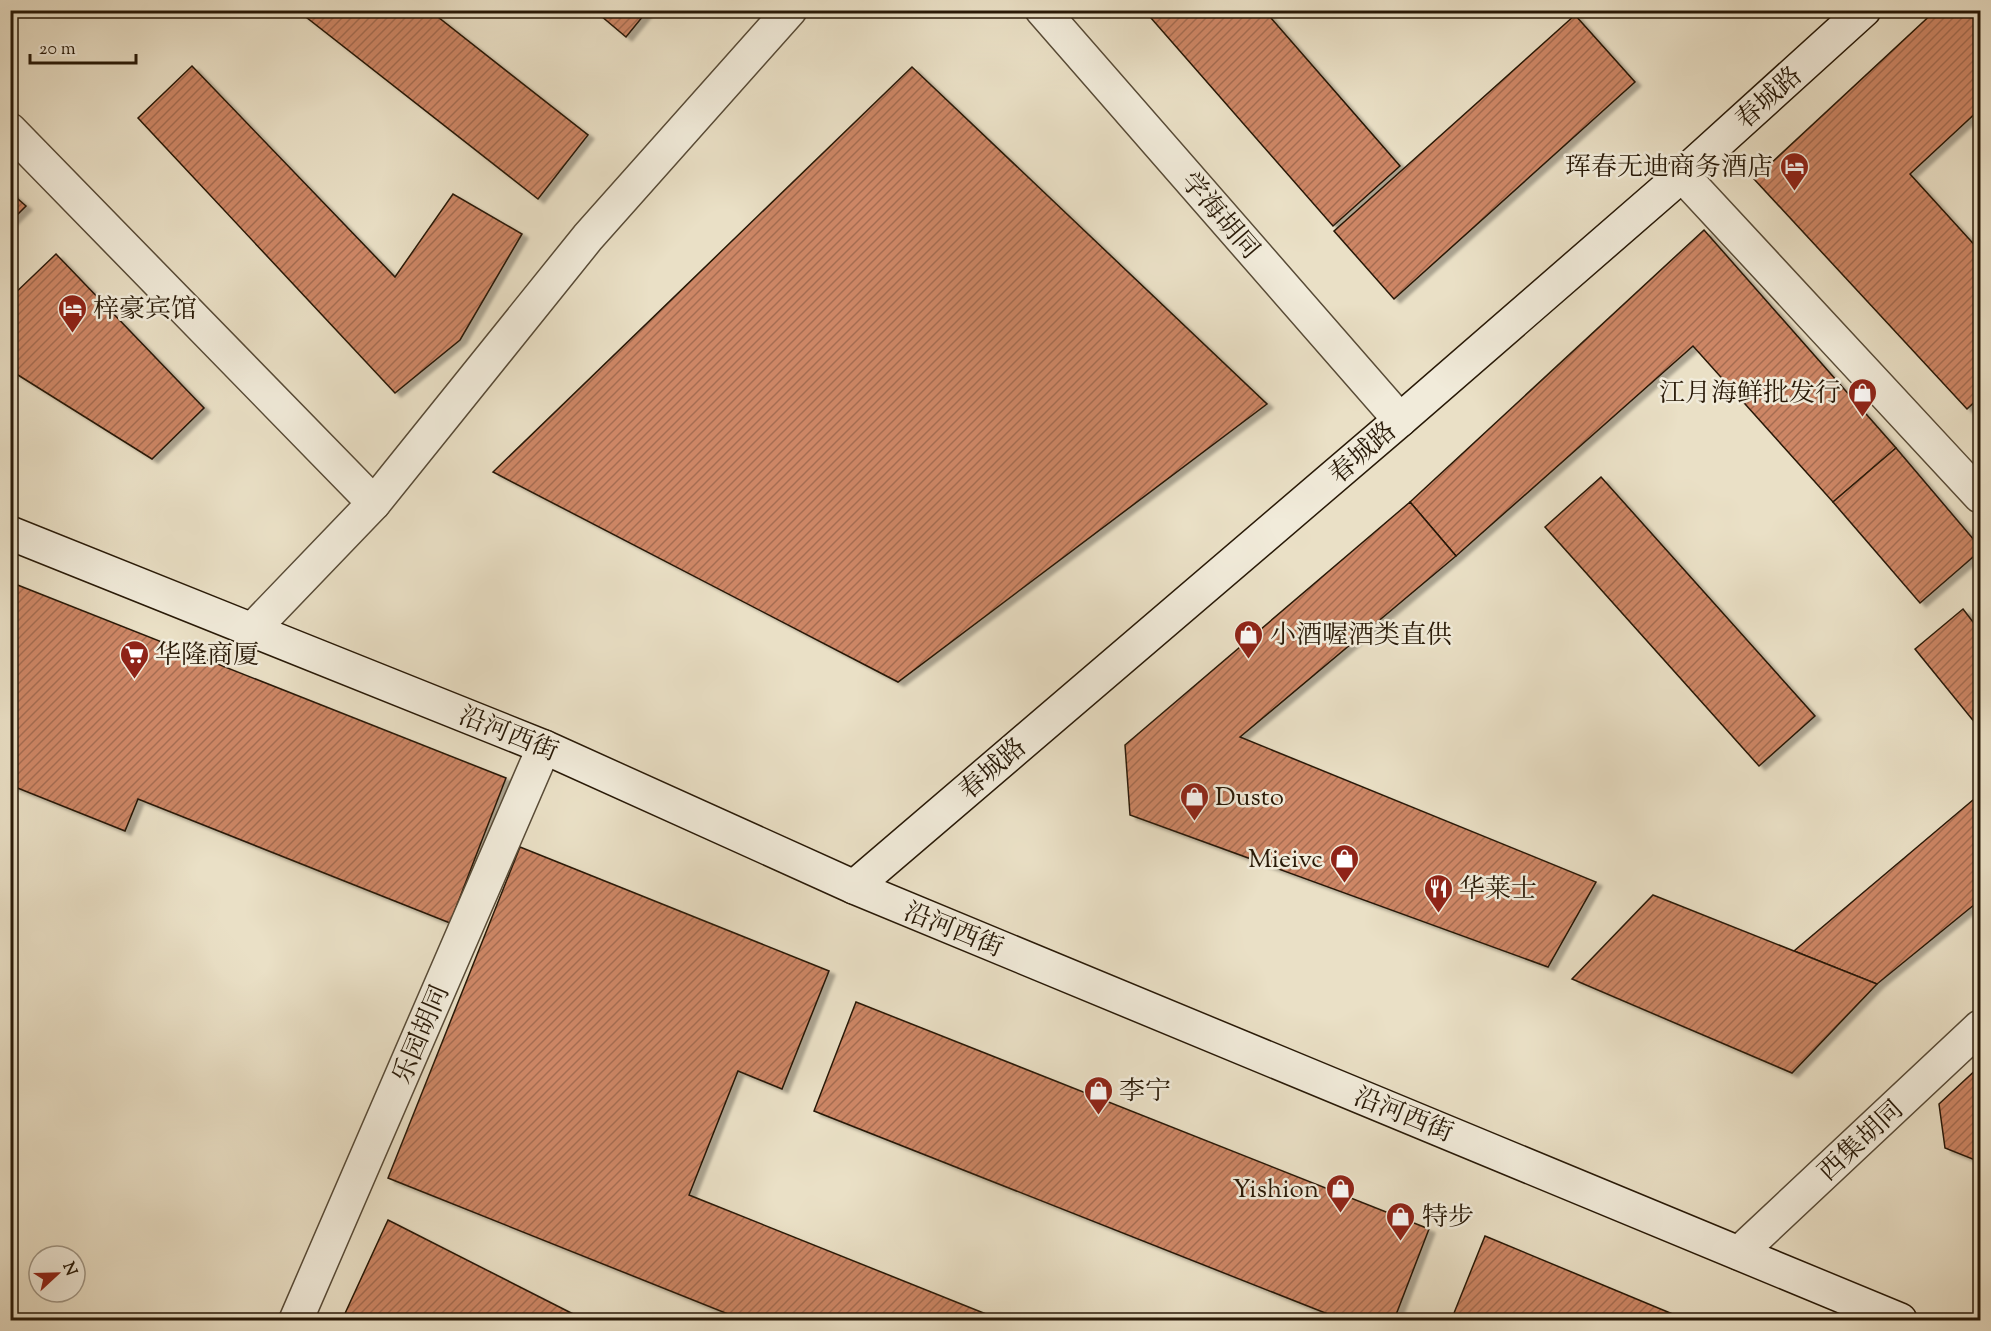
<svg xmlns="http://www.w3.org/2000/svg" width="1991" height="1331" font-family="'Sorts Mill Goudy','Noto Serif SC',serif">
<style>
.building{fill:url(#building-hatch);stroke:#281907;stroke-width:1.5;filter:url(#shadow)}
.lines{fill:none;stroke-linecap:round;stroke-linejoin:round}
.street-casing{stroke:#584b37;stroke-width:36}
.secondary-casing{stroke:#281907;stroke-width:36}
.street{stroke:#f1ebda;stroke-width:33}
.secondary{stroke:#f1ebda;stroke-width:33}
.labels{text-anchor:middle;stroke-width:5;stroke-linejoin:round;paint-order:stroke}
.street-label{font-size:26px;fill:#281907;stroke:#f1ebda}
.poi-label{font-size:26px;fill:#281907;stroke:#f1ebda;text-anchor:start}
</style>
<defs>
<pattern id="building-hatch" width="6" height="6" patternUnits="userSpaceOnUse" patternTransform="scale(1.5)"><rect width="6" height="6" fill="#cd8665"/><path d="M-1 1l2-2M0 6l6-6M5 7l2-2" fill="none" stroke="#a66d51"/></pattern>
<filter id="shadow"><feDropShadow dx="6" dy="4" stdDeviation="1.5" flood-color="#0004"/></filter>
</defs>
<rect width="100%" height="100%" fill="#eae0c6"/>
<filter id="stains"><feTurbulence type="fractalNoise" baseFrequency=".00333" numOctaves="4"/><feColorMatrix values="0 0 0 0 .2 0 0 0 0 .09 0 0 0 0 .02 0 0 0 .5 -.17"/></filter>
<radialGradient id="worn" r=".72"><stop offset=".6" stop-color="#630" stop-opacity="0"/><stop offset="1" stop-color="#630" stop-opacity=".3"/></radialGradient>
<!-- building -->
<g class="building">
<polygon points="297,10 429,10 588,135 538,199"/>
<polygon points="594,10 648,10 626,37"/>
<polygon points="1144,10 1264,10 1400,166 1333,226"/>
<polygon points="1936,10 1980,10 1980,109 1910,174 1980,251 1980,397 1967,409 1754,179"/>
<polygon points="1575,15 1635,82 1394,299 1334,231"/>
<polygon points="192,66 395,277 453,194 522,234 460,340 395,393 138,118"/>
<polygon points="912,67 1267,404 898,682 493,472"/>
<polygon points="10,192 26,206 10,222"/>
<polygon points="1704,230 1896,448 1833,502 1693,346 1456,556 1410,502"/>
<polygon points="56,254 204,408 152,459 10,370 10,298"/>
<polygon points="1896,448 1980,547 1980,551 1920,603 1833,502"/>
<polygon points="1601,477 1815,716 1759,766 1545,527"/>
<polygon points="1410,502 1456,556 1240,737 1596,882 1548,967 1130,815 1125,745"/>
<polygon points="10,582 506,778 450,923 138,799 125,831 10,785"/>
<polygon points="1963,609 1980,631 1980,729 1915,649"/>
<polygon points="1980,794 1980,900 1877,984 1794,951"/>
<polygon points="520,847 829,971 782,1089 738,1071 689,1195 1001,1320 743,1320 388,1178"/>
<polygon points="1653,895 1794,951 1877,984 1792,1073 1572,979"/>
<polygon points="856,1002 1429,1229 1394,1320 1343,1320 814,1111"/>
<polygon points="1980,1066 1980,1162 1945,1148 1939,1104"/>
<polygon points="388,1220 585,1320 342,1320"/>
<polygon points="1485,1236 1687,1320 1457,1320 1452,1318"/>
</g>
<g class="lines">
<defs>
<g id="street">
<polyline points="1042,10 1400,420"/>
<polyline points="10,130 374,503"/>
<polyline points="1682,175 1980,496"/>
<polyline points="252,630 374,503 588,237 790,10"/>
<polyline points="1739,1253 1980,1027"/>
<polyline points="296,1320 544,747"/>
</g>
<g id="secondary">
<polyline points="10,533 544,747 854,887 1900,1320"/>
<polyline points="854,887 1400,420 1682,175 1864,10"/>
</g>
</defs>
<!-- street casing -->
<use href="#street" class="street-casing"/>
<!-- secondary casing -->
<use href="#secondary" class="secondary-casing"/>
<!-- street -->
<use href="#street" class="street"/>
<!-- secondary -->
<use href="#secondary" class="secondary"/>
</g>
<!-- icons -->
<defs>
<symbol id="hotel-pin" viewBox="-11 -11 22 30"><path d="M0 17L-7.5 6A9.5 9.5 0 1 1 7.5 6Z" fill="#8f2418" stroke="#f1ebda"/><path d="M-6-4.5h1.5V1H6V5H4.5V3h-9V5H-6ZM-4 0a1.8 1.8 0 1 1 3.6 0ZM.5 0V-2.5h3Q6-2.5 6 0Z" fill="#fff"/></symbol>
<symbol id="shop-pin" viewBox="-11 -11 22 30"><path d="M0 17L-7.5 6A9.5 9.5 0 1 1 7.5 6Z" fill="#8f2418" stroke="#f1ebda"/><path d="M-5-2.5h2.3a2.7 3.5 0 0 1 5.4 0H5L5.5 6h-11ZM-1.5-2.5h3a1.5 2.3 0 0 0-3 0Z" fill="#fff"/></symbol>
<symbol id="supermarket-pin" viewBox="-11 -11 22 30"><path d="M0 17L-7.5 6A9.5 9.5 0 1 1 7.5 6Z" fill="#8f2418" stroke="#f1ebda"/><path d="M-6-5.5h2.5l.6 2H6L4.5 2H-2.5L-4.4-4H-6ZM-1.5 3.2a1.3 1.3 0 1 0 .1 0ZM3 3.2a1.3 1.3 0 1 0 .1 0Z" fill="#fff"/></symbol>
<symbol id="restaurant-pin" viewBox="-11 -11 22 30"><path d="M0 17L-7.5 6A9.5 9.5 0 1 1 7.5 6Z" fill="#8f2418" stroke="#f1ebda"/><path d="M-5-6h1v4h1v-4h1v4h1v-4h1v5L-1.5 .5V6h-2V.5L-5-1ZM5-6V6H3V1.5H1.5Q1.5-4 5-6Z" fill="#fff"/></symbol>
</defs>
<g fill-rule="evenodd">
<use href="#hotel-pin" x="1778" y="150" width="33" height="45"/>
<use href="#hotel-pin" x="56" y="292" width="33" height="45"/>
<use href="#shop-pin" x="1846" y="376" width="33" height="45"/>
<use href="#shop-pin" x="1232" y="618" width="33" height="45"/>
<use href="#supermarket-pin" x="118" y="638" width="33" height="45"/>
<use href="#shop-pin" x="1178" y="780" width="33" height="45"/>
<use href="#shop-pin" x="1328" y="842" width="33" height="45"/>
<use href="#restaurant-pin" x="1422" y="872" width="33" height="45"/>
<use href="#shop-pin" x="1082" y="1074" width="33" height="45"/>
<use href="#shop-pin" x="1324" y="1172" width="33" height="45"/>
<use href="#shop-pin" x="1384" y="1200" width="33" height="45"/>
</g>
<g class="labels">
<!-- street labels -->
<g class="street-label">
<text transform="translate(1768 97) rotate(-42)" y="9">春城路</text>
<text transform="translate(1221 215) rotate(49)" y="9">学海胡同</text>
<text transform="translate(1362 452) rotate(-41)" y="9">春城路</text>
<text transform="translate(509 733) rotate(22)" y="9">沿河西街</text>
<text transform="translate(992 768) rotate(-41)" y="9">春城路</text>
<text transform="translate(954 929) rotate(22)" y="9">沿河西街</text>
<text transform="translate(420 1034) rotate(-67)" y="9">乐园胡同</text>
<text transform="translate(1404 1114) rotate(22)" y="9">沿河西街</text>
<text transform="translate(1860 1140) rotate(-43)" y="9">西集胡同</text>
</g>
<!-- poi labels -->
<g class="poi-label">
<text x="1773" y="175" text-anchor="end">珲春无迪商务酒店</text>
<text x="93" y="317">梓豪宾馆</text>
<text x="1841" y="401" text-anchor="end">江月海鲜批发行</text>
<text x="1270" y="643">小酒喔酒类直供</text>
<text x="155" y="663">华隆商厦</text>
<text x="1215" y="805">Dusto</text>
<text x="1323" y="867" text-anchor="end">Mieivc</text>
<text x="1459" y="897">华莱士</text>
<text x="1119" y="1099">李宁</text>
<text x="1319" y="1197" text-anchor="end">Yishion</text>
<text x="1422" y="1225">特步</text>
</g>
</g>
<!-- margin -->
<rect width="1991" height="1331" fill="none" stroke="#eae0c6" stroke-width="36"/>
<rect x="12" y="12" width="1967" height="1307" fill="none" stroke="#281907" stroke-width="3"/>
<rect x="18" y="18" width="1955" height="1295" fill="none" stroke="#281907" stroke-width="1.5"/>
<!-- north arrow -->
<g transform="translate(57 1274) rotate(68)"><circle r="28" fill="#f1ebda" stroke="#a19786" stroke-width="1.5"/>
<path d="M0-4.5L10 22L0 15L-10 22Z" fill="#8f2418"/>
<text y="-9" font-size="16" font-weight="bold" text-anchor="middle" fill="#281907">N</text>
</g>
<!-- scale -->
<path d="M30 54v9h106v-9" fill="none" stroke="#281907" stroke-width="3"/>
<text x="39" y="54" font-size="18" fill="#281907" stroke="#f1ebda" stroke-width="4.5" paint-order="stroke">20 m</text>
<rect width="100%" height="100%" filter="url(#stains)"/>
<rect width="100%" height="100%" fill="url(#worn)"/>
</svg>
